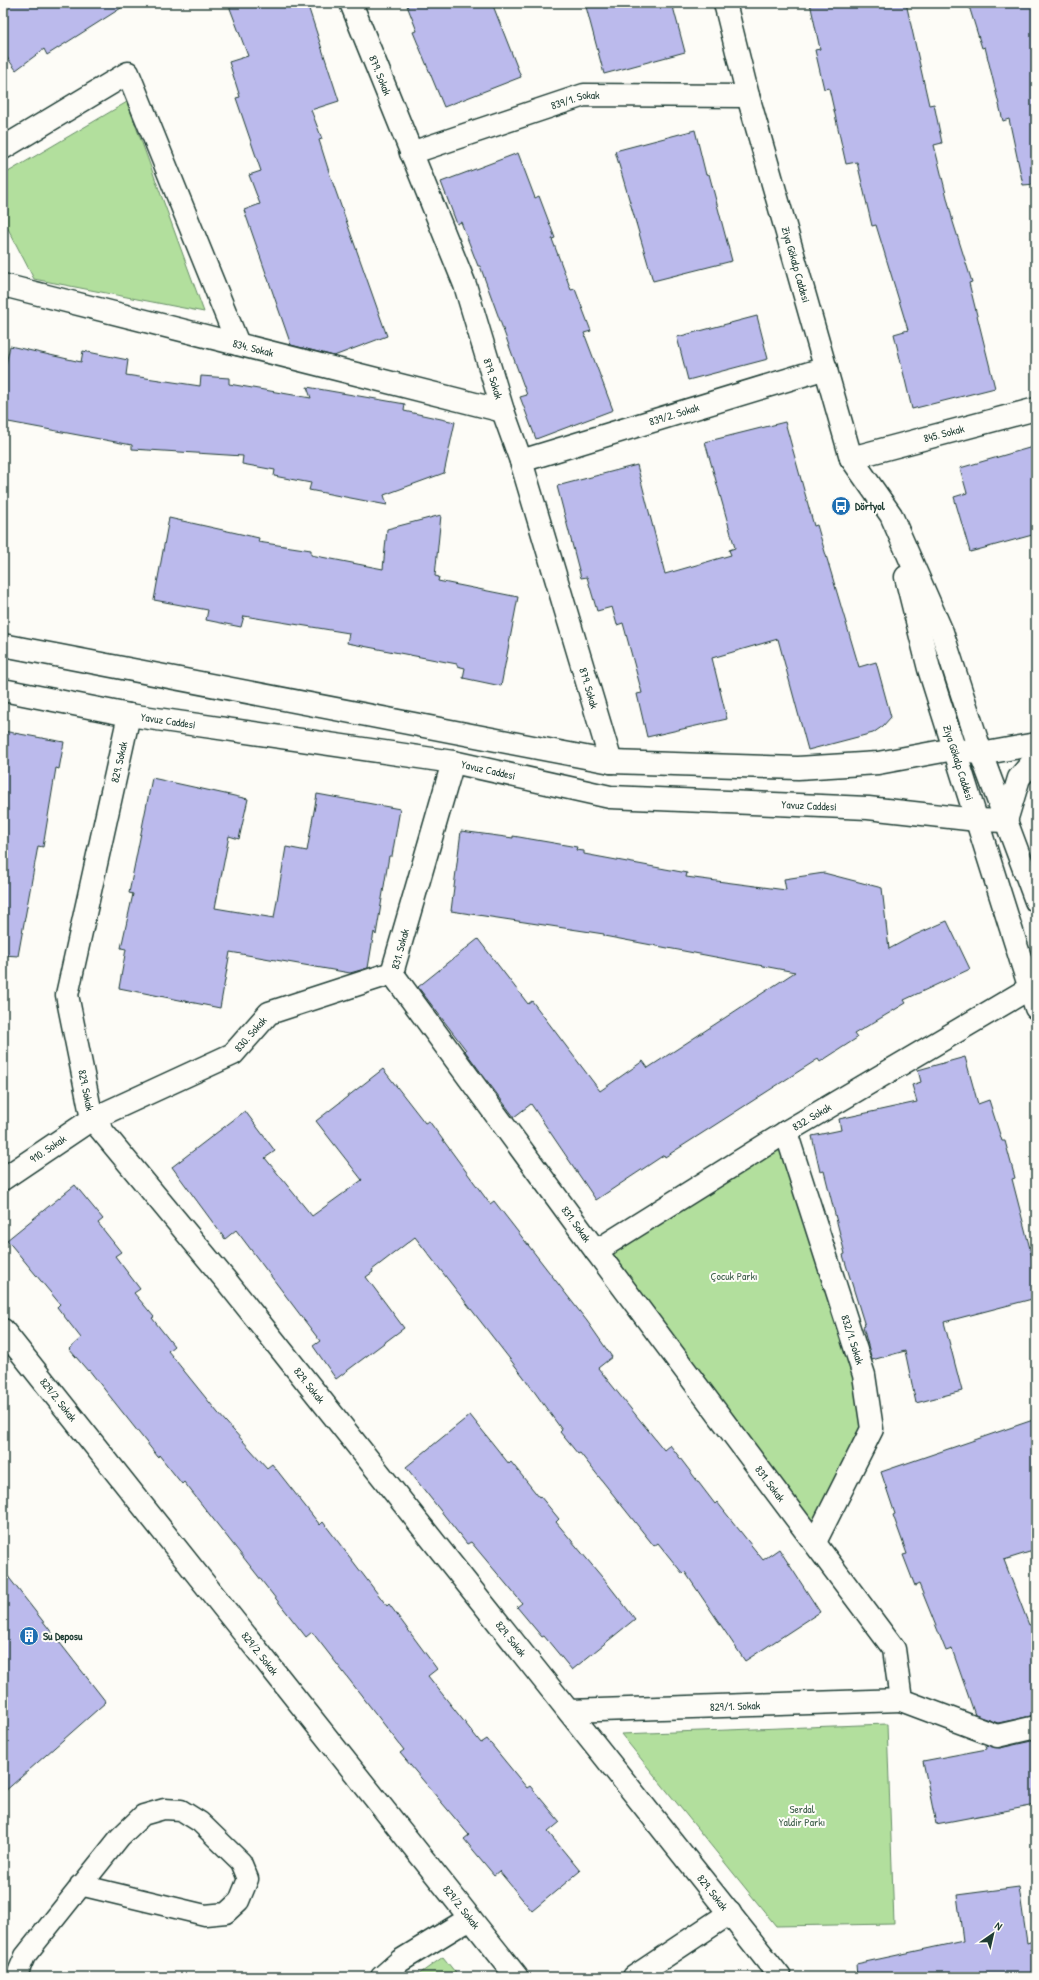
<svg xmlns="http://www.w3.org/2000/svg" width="1039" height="1980" font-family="'Patrick Hand',sans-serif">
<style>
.green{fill:#b2df9d;stroke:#688e68}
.building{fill:#bbbaec;stroke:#1f3d34}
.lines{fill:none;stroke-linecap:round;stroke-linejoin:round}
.lane-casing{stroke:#1f3d34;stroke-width:23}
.street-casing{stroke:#1f3d34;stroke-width:25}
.secondary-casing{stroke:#1f3d34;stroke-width:25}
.lane{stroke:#fdfcf7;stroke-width:20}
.street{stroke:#fdfcf7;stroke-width:22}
.secondary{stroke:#fdfcf7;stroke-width:22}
.labels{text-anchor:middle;stroke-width:4;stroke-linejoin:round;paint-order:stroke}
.street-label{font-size:11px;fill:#1f3d34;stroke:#fdfcf7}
.poi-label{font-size:11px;font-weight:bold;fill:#1f3d34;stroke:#fdfcf7;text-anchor:start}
.park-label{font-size:11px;fill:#3c5d49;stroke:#fdfcf7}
</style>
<rect width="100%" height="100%" fill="#fdfcf7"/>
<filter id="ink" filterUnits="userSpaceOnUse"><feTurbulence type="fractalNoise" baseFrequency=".025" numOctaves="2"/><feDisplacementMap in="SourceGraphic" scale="8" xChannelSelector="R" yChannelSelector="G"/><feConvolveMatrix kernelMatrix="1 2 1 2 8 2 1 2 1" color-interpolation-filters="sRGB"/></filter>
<g filter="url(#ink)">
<!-- green -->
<g class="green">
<polygon points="127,102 204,312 34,279 3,219 3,175"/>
<polygon points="786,1132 872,1429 815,1542 596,1251"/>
<polygon points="887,1724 894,1924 776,1926 621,1734"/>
<polygon points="443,1957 459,1977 415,1977"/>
</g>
<!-- building -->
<g class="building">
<polygon points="3,3 129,3 47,55 44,49 16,70 3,52"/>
<polygon points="228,3 307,3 339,101 311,110 322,139 319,140 330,175 387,336 334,356 291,345 244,210 260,204 249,175 261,171 236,98 240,97 229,62 248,56"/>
<polygon points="406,3 492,3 521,77 444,107 413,32 417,31"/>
<polygon points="585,3 672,3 685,52 604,74"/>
<polygon points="810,3 906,3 929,105 934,104 942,143 934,145 953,222 972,282 969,283 995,388 912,409 894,334 908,330 876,225 872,226 857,162 846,164 829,88 824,89 815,50 820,49"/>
<polygon points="968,3 1036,3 1036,184 1023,185 1009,119 1003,121 985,47 982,48"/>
<polygon points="695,130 706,175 709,174 732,261 653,281 615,151"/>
<polygon points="518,153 535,198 539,196 555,238 552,239 571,290 575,289 591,331 584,333 613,410 536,439 520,397 527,395 480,266 478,266 461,222 457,224 441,182"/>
<polygon points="757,316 768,359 688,380 677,337"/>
<polygon points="10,346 81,362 83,351 128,360 126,375 200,386 201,376 229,378 229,384 311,398 307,387 405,404 404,411 455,422 444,473 384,495 387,505 309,490 311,483 274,476 275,470 242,464 243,456 132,449 132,445 3,421 3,377"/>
<polygon points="785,422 814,526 817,525 859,667 876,662 891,717 883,726 873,733 808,750 778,639 712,658 727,719 647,737 637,694 642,693 623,623 617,625 612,607 597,611 587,577 581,578 557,486 637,465 665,574 731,555 729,550 735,548 705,442"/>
<polygon points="1036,446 1036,534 970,552 954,497 967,493 960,468"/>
<polygon points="441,515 435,576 439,577 438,581 518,597 501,686 463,678 465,668 457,666 457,664 347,643 349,633 244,616 241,627 206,620 208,610 154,600 169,518 259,538 258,542 311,550 311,555 383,569 387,529"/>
<polygon points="3,731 64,742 59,769 56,768 43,847 38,846 18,956 3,955"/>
<polygon points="152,778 248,799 239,839 229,836 215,908 274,918 286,847 307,851 317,794 400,809 392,856 389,856 376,935 374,932 368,968 350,973 230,952 220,1008 119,988 126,949 121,948 133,894 129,893"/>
<polygon points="461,831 513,838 513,836 577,847 576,850 584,851 584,854 687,873 686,877 786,890 784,879 824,873 882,888 889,949 915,935 947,921 970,969 904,1000 906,1003 854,1034 857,1038 820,1062 818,1059 665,1157 664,1155 596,1200 531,1104 514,1117 465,1051 466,1050 418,987 478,939 528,1004 532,1001 600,1091 643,1061 648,1068 795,972 604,936 604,934 451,911"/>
<polygon points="965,1057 978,1104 989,1100 1002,1141 1005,1141 1015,1178 1012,1179 1036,1272 1036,1298 944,1322 962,1391 916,1403 905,1351 872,1360 863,1327 865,1326 843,1255 845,1254 824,1171 820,1172 812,1136 841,1130 839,1119 917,1102 912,1085 921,1082 918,1070"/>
<polygon points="383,1069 425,1123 429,1121 490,1204 494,1201 587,1321 612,1357 598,1368 664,1450 670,1445 715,1504 717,1502 763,1560 779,1549 820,1612 745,1661 685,1572 683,1574 658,1543 654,1546 580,1453 578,1454 560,1432 562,1430 523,1376 415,1237 372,1270 373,1272 366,1277 404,1328 336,1379 313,1346 320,1341 236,1230 225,1239 172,1167 245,1111 275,1151 265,1158 312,1216 362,1180 316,1121"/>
<polygon points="75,1185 103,1219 98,1223 121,1252 115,1256 140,1289 134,1293 154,1317 152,1318 174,1346 168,1351 218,1413 267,1468 272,1464 320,1525 323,1522 387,1606 389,1604 437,1669 428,1676 481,1743 487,1739 527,1788 530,1786 560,1822 548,1832 580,1871 532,1911 499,1871 494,1875 464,1839 469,1835 400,1753 404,1750 312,1632 306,1637 184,1482 182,1484 159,1455 158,1457 89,1370 88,1371 69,1349 81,1338 57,1307 60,1304 7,1240"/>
<polygon points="470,1415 509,1464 511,1462 539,1497 540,1496 559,1519 556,1522 607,1583 635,1619 572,1670 544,1636 542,1637 517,1607 522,1603 471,1542 467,1544 406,1467"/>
<polygon points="1036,1419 1036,1550 1004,1560 1029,1625 1036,1623 1036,1715 998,1723 975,1715 952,1649 946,1651 919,1584 915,1586 903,1555 907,1554 893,1515 895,1514 881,1472"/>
<polygon points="3,1570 106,1702 3,1793"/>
<polygon points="1036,1740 1036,1805 936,1824 923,1761 987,1749 986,1745 1000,1748"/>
<polygon points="1019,1887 1027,1943 1036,1940 1036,1977 857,1977 856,1964 963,1941 957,1895"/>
</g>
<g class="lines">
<defs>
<polyline id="lane" points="16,1977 25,1956 120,1837 143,1815 164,1809 181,1810 200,1822 241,1862 248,1879 239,1901 226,1913 205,1915 80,1885"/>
<g id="street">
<path id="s1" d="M351,3L465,285L503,411L521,461L611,762"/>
<polyline points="3,148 128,73 238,344"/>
<path id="s2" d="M411,153L584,95L748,96"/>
<path id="s3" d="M3,285L503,411"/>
<path id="s4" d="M851,458L1036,409"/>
<path id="s5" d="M521,461L826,368"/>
<path id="s6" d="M129,715L67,995L92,1119L228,1283L780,1977"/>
<polyline points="954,749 981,754 1036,744"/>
<path id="s7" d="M453,762L392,973L596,1251L894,1649L901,1700L569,1711"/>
<polyline points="977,820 1006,821 1019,778 1036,758"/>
<path id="s8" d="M786,1132L864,1375L872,1429L815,1542"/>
<path id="s9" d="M3,1179L92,1119L233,1054L269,1013L392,973"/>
<path id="s10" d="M596,1251L786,1132L1030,988"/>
<path id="s11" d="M3,1330L517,1977"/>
<polyline points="901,1700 997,1736 1036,1727"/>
<polyline points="634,1977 730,1913"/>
</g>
<g id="secondary">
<path id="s12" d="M725,3L748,96L851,458L891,515L942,632L984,762L1036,901"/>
<path id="s13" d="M906,577L929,669L1036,1008"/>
<polyline points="3,645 611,762 798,768 878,763 954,749"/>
<path id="s14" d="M3,690L129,715L453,762L610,797L868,808L977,820"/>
<polyline points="382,1977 400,1961 470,1918"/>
</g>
</defs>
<!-- lane casing -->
<use href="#lane" class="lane-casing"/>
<!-- street casing -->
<use href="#street" class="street-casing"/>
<!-- secondary casing -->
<use href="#secondary" class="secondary-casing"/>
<!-- lane -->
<use href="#lane" class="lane"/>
<!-- street -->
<use href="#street" class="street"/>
<!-- secondary -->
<use href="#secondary" class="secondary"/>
</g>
</g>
<!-- icons -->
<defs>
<symbol id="bus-disc" viewBox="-11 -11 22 22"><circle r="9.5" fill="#1f6fb2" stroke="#fdfcf7"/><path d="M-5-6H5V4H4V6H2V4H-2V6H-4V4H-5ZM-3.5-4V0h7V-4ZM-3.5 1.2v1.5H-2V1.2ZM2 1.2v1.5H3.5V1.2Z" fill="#fff"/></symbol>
<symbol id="building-disc" viewBox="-11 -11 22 22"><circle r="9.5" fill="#1f6fb2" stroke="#fdfcf7"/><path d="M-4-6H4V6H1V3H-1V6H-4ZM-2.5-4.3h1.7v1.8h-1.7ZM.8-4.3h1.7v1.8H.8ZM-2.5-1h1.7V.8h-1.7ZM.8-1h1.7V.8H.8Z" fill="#fff"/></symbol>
</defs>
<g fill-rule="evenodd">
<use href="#bus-disc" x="830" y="495" width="22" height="22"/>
<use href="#building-disc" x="18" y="1625" width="22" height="22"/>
</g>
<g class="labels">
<!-- street labels -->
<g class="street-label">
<text dy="4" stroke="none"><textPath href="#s1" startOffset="78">879. Sokak</textPath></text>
<text dy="4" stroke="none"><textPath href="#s2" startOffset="173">839/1. Sokak</textPath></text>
<text dy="4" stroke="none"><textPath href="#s12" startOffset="271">Ziya Gökalp Caddesi</textPath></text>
<text dy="4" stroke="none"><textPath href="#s3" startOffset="258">834. Sokak</textPath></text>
<text dy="4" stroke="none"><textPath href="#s1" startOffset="402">879. Sokak</textPath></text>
<text dy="4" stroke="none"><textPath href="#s5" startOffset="160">839/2. Sokak</textPath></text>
<text dy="4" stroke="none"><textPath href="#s4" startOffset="96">845. Sokak</textPath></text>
<text dy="4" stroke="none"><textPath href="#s1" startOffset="726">879. Sokak</textPath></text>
<text dy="4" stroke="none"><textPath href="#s14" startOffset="168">Yavuz Caddesi</textPath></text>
<text transform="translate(119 762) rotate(-77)" y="4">829. Sokak</text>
<text dy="4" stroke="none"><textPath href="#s13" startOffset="193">Ziya Gökalp Caddesi</textPath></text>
<text dy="4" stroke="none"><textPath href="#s14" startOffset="492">Yavuz Caddesi</textPath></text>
<text dy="4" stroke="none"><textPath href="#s14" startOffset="816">Yavuz Caddesi</textPath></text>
<text transform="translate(400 949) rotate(-75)" y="4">831. Sokak</text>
<text dy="4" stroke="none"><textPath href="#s9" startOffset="289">830. Sokak</textPath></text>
<text dy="4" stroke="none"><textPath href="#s6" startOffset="384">829. Sokak</textPath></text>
<text dy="4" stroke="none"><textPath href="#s10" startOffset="254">832. Sokak</textPath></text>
<text dy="4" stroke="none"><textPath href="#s9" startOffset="54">910. Sokak</textPath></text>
<text dy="4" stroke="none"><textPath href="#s7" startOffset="531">831. Sokak</textPath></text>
<text dy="4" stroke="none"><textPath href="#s8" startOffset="218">832/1. Sokak</textPath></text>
<text dy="4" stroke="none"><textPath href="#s6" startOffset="757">829. Sokak</textPath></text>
<text dy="4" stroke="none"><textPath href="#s11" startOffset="89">829/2. Sokak</textPath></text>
<text dy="4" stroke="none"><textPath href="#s7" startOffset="855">831. Sokak</textPath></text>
<text dy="4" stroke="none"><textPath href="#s6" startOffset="1081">829. Sokak</textPath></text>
<text dy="4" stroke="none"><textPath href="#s11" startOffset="413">829/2. Sokak</textPath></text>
<text transform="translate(735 1706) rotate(-2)" y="4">829/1. Sokak</text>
<text dy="4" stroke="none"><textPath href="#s6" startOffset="1405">829. Sokak</textPath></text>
<text dy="4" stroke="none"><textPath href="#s11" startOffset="737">829/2. Sokak</textPath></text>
</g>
<!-- poi labels -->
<g class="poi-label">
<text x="855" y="510">Dörtyol</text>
<text x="43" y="1640">Su Deposu</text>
</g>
<!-- park labels -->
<g class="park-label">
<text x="734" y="1280">Çocuk Parkı</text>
<text x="802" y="1813">Serdal<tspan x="802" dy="13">Yaldir Parkı</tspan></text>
</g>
</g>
<!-- margin -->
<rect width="1039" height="1980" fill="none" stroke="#fdfcf7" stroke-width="16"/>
<rect x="8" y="8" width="1023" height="1964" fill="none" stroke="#1f3d34" stroke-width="1.5" filter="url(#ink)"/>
<!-- north arrow -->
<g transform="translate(993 1934) rotate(34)" stroke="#fdfcf7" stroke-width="3" paint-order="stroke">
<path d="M0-3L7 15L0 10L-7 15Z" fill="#1f3d34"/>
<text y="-6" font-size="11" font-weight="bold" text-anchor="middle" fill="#1f3d34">N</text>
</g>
</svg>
